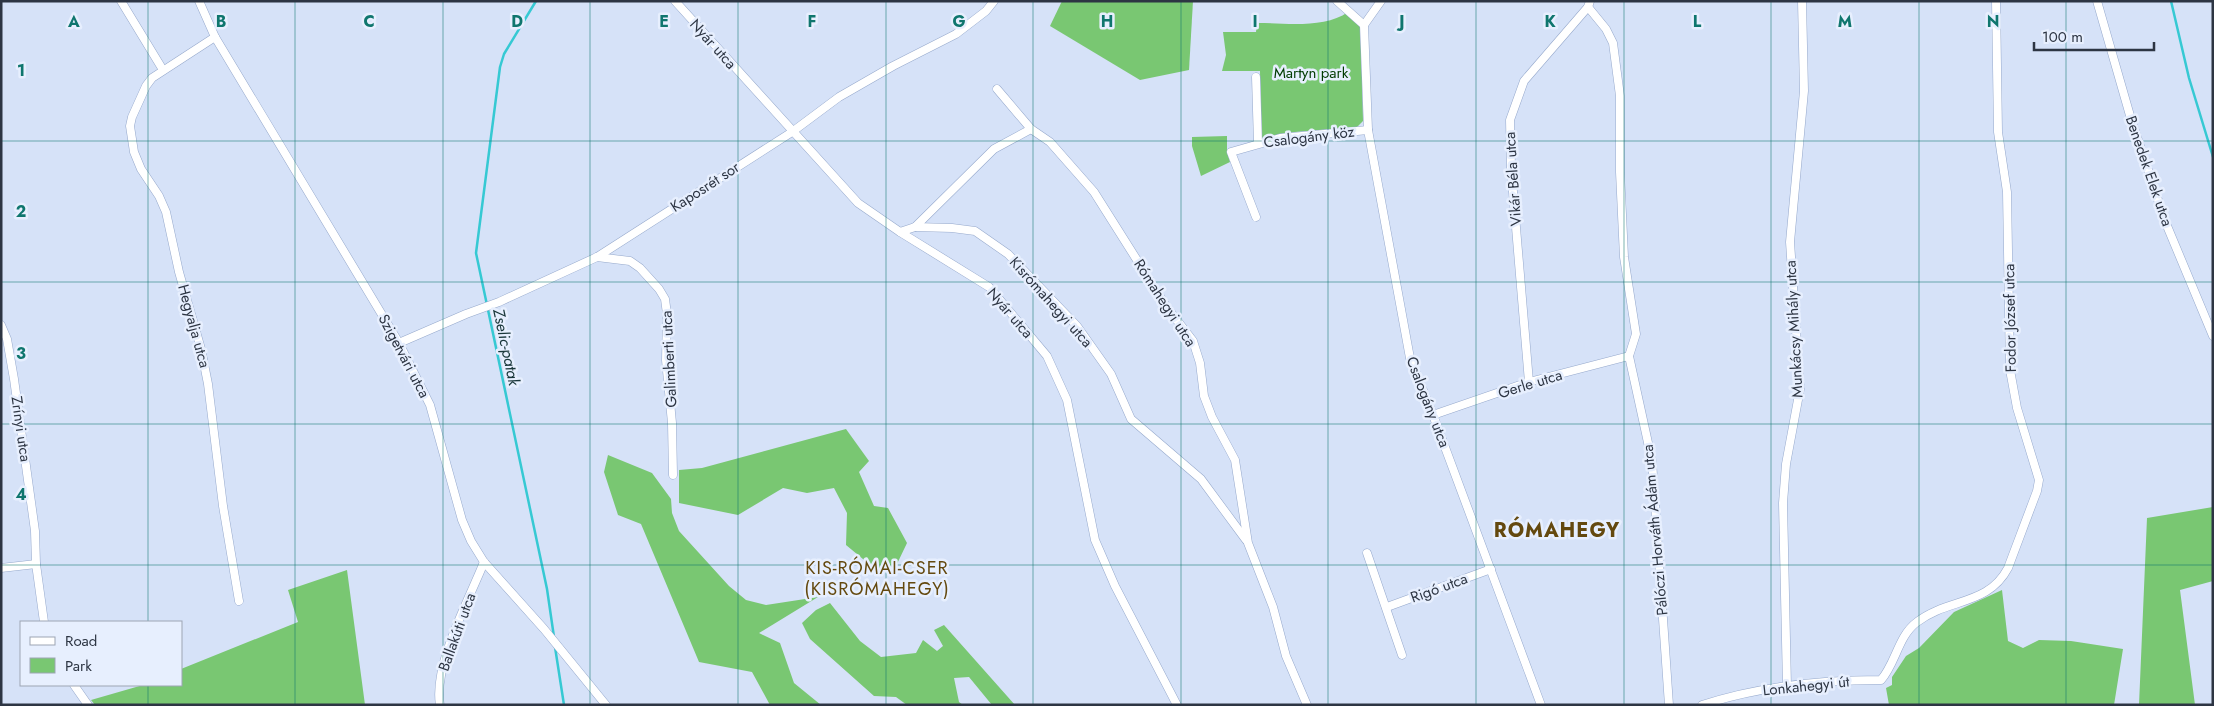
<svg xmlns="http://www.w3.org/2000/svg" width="2214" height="706" font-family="Jost,sans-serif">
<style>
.green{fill:#79c772}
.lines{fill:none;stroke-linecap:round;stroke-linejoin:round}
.stream{stroke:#36c9d3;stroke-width:2.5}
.minor-casing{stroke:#96a9cc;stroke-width:9}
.minor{stroke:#fff;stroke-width:8}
.grid{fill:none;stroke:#0f766e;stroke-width:1;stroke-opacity:0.55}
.labels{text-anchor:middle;stroke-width:5;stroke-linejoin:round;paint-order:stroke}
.street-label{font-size:15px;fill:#2d3543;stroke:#e7effe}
.park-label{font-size:15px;fill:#003b00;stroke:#e7effe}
.water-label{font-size:16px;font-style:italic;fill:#1a373a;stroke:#e7effe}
.quarter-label{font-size:18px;letter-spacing:1px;fill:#64490f;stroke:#e7effe}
.district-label{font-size:20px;font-weight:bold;letter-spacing:1px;fill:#64490f;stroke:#e7effe}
.grid-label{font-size:16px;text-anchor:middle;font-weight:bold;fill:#0f766e;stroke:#e7effe;stroke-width:5;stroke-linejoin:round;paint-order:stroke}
</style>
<rect width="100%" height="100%" fill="#d6e2f8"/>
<!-- green -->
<g class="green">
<polygon points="1062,1 1193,1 1189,70 1140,80 1050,26"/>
<path d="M1348,12L1361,27L1363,121L1357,127L1295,132L1261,138L1260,71H1222L1226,55L1223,32H1256L1257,23C1285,23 1324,29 1348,12Z"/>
<polygon points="1227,136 1227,151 1230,162 1201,176 1192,146 1192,137"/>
<polygon points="846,429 869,461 859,472 874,506 888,508 907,543 896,566 875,569 846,545 847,513 834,488 807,493 783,488 738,515 679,503 679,470 702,468"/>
<polygon points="608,455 652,473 671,499 672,513 679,531 729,586 746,600 766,605 818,597 759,633 780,643 794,683 821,705 770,705 752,672 699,662 641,524 618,515 604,472"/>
<polygon points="2213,507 2213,581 2180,590 2195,705 2139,705 2147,518"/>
<polygon points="347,570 365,705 95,705 91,700 143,685 181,685 181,669 298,622 288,590"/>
<polygon points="2002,590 2008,641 2023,648 2039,640 2071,641 2123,649 2114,705 1889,705 1886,688 1892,685 1892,677 1906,656 1919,648 1954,612"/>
<polygon points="830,603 860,641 881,657 916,653 923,640 937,651 943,646 934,630 944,625 1015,705 992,705 969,677 954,678 959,702 963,705 907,705 896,697 874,696 810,639 802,623 816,610"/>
</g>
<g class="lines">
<!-- stream -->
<g class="stream">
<polyline points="536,1 504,54 500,67 476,253 547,589 554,637"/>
<polyline points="2171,1 2189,78 2213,157"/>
<polyline points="555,647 564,705"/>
</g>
<defs>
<g id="minor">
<polyline points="121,1 163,70"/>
<polyline points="199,1 215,37 399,343 430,405 462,520 471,541 484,562 544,629 606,705"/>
<polyline points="675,1 858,203 900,232 989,287 1047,356 1067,400 1095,540 1115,586 1177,705"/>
<polyline points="1337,1 1364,25"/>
<polyline points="1381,1 1364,25 1368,130 1410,358 1433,415 1541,705"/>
<polyline points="2097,1 2131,119 2165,221 2213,336"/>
<polyline points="1588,7 1606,29 1613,43 1620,96 1620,172 1624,257 1636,334 1629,356 1652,461 1669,705"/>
<polyline points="215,37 152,78 146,86 132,117 130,126 134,152 141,169 159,196 166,212 179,272 201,349 208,384 223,506 239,601"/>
<polyline points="1256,77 1258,143"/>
<polyline points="997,89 1031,129"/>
<polyline points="1256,217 1231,152 1280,138 1368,130"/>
<polyline points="915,227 952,228 975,231 1008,254 1077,326 1111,374 1131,419 1201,479 1246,540"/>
<polyline points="900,232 915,227 994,149 1031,129 1050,142 1094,192 1166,306 1193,341 1200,363 1204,396 1212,417 1235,460 1248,543 1273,607 1286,656 1307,705"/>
<polyline points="597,257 630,261 640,268 659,289 665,299 667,314 666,360 672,423 673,475"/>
<polyline points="1,325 7,339 14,379 35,531 36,564 44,622"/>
<polyline points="399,343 466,314 499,302 597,257 792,132 839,97 893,66 956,34 986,11 994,1"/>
<polyline points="1529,382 1511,168 1510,120 1524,81 1588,7 1590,1"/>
<polyline points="1433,415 1529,382 1629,356"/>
<polyline points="1367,553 1402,655"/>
<polyline points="1,568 36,564"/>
<polyline points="1387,607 1491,569"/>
<polyline points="74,685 88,705"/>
<polyline points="1787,686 1783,503 1786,464 1800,389 1790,242 1804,91 1802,1"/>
<path d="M440,705C433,665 469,600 484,562"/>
<path d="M1702,705C1760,686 1820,680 1881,680C1896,663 1898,636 1917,622C1948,598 1988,606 2008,568L2037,491L2039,480L2017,408L2010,370L2007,192L1998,132L1996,1"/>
</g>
</defs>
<!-- minor casing -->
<use href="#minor" class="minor-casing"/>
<!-- minor -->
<use href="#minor" class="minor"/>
</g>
<!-- grid -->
<path class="grid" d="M148,1V622M295,1V705M443,1V705M590,1V705M738,1V705M886,1V705M1033,1V705M1181,1V705M1328,1V705M1476,1V705M1624,1V705M1771,1V705M1919,1V705M2066,1V705M1,141H2213M1,282H2213M1,424H2213M1,565H2213M148,685V705"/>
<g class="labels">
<!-- street labels -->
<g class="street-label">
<text transform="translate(713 44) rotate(48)" y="5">Nyár utca</text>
<text transform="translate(1309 137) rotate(-7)" y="5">Csalogány köz</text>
<text transform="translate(2149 171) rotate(71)" y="5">Benedek Elek utca</text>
<text transform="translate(1513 179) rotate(-94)" y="5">Vikár Béla utca</text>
<text transform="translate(705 187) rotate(-33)" y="5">Kaposrét sor</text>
<text transform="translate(1051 302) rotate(48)" y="5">Kisrómahegyi utca</text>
<text transform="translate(1165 303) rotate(57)" y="5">Rómahegyi utca</text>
<text transform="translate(1010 313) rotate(49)" y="5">Nyár utca</text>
<text transform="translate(2010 318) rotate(-91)" y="5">Fodor József utca</text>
<text transform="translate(194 326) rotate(75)" y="5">Hegyalja utca</text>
<text transform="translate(1794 329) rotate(-93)" y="5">Munkácsy Mihály utca</text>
<text transform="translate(404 356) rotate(62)" y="5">Szigetvári utca</text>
<text transform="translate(669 359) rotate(-93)" y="5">Galimberti utca</text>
<text transform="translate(1530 384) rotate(-17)" y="5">Gerle utca</text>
<text transform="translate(1428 402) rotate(69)" y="5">Csalogány utca</text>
<text transform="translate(21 429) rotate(82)" y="5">Zrínyi utca</text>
<text transform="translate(1655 530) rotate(-95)" y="5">Pálóczi Horváth Ádám utca</text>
<text transform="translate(1439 588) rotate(-20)" y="5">Rigó utca</text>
<text transform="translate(457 632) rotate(-70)" y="5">Ballakúti utca</text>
<text transform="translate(1806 686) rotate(-6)" y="5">Lonkahegyi út</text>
</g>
<!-- park labels -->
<g class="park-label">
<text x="1311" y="78">Martyn park</text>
</g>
<!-- water labels -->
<g class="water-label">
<text transform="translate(507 347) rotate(78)" y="6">Zselic-patak</text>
</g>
<!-- quarter labels -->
<g class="quarter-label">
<text x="877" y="574">KIS-RÓMAI-CSER<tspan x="877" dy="21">(KISRÓMAHEGY)</tspan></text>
</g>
<!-- district labels -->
<g class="district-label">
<text x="1557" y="537">RÓMAHEGY</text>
</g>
</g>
<g class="grid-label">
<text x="74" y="27">A</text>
<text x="221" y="27">B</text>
<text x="369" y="27">C</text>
<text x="517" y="27">D</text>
<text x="664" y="27">E</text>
<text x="812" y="27">F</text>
<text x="959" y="27">G</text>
<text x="1107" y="27">H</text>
<text x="1255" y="27">I</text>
<text x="1402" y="27">J</text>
<text x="1550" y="27">K</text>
<text x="1697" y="27">L</text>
<text x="1845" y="27">M</text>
<text x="1993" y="27">N</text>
<text x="21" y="76">1</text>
<text x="21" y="217">2</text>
<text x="21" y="359">3</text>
<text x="21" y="500">4</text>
</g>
<!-- border -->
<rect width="2214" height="706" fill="none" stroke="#2d3543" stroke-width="5"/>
<!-- legend -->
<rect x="20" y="621" width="162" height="65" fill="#e7effe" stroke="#9da5b3"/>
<rect x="30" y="637" width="25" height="8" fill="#ffffff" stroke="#9da5b3"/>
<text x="65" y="646" font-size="15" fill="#2d3543">Road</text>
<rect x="30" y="658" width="25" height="15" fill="#79c772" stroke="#9da5b3"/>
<text x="65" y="671" font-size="15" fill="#2d3543">Park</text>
<!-- scale -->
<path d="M2034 42v8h120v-8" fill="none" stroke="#2d3543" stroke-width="2.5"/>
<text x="2042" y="42" font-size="15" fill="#2d3543" stroke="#e7effe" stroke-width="4" paint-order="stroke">100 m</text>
</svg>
